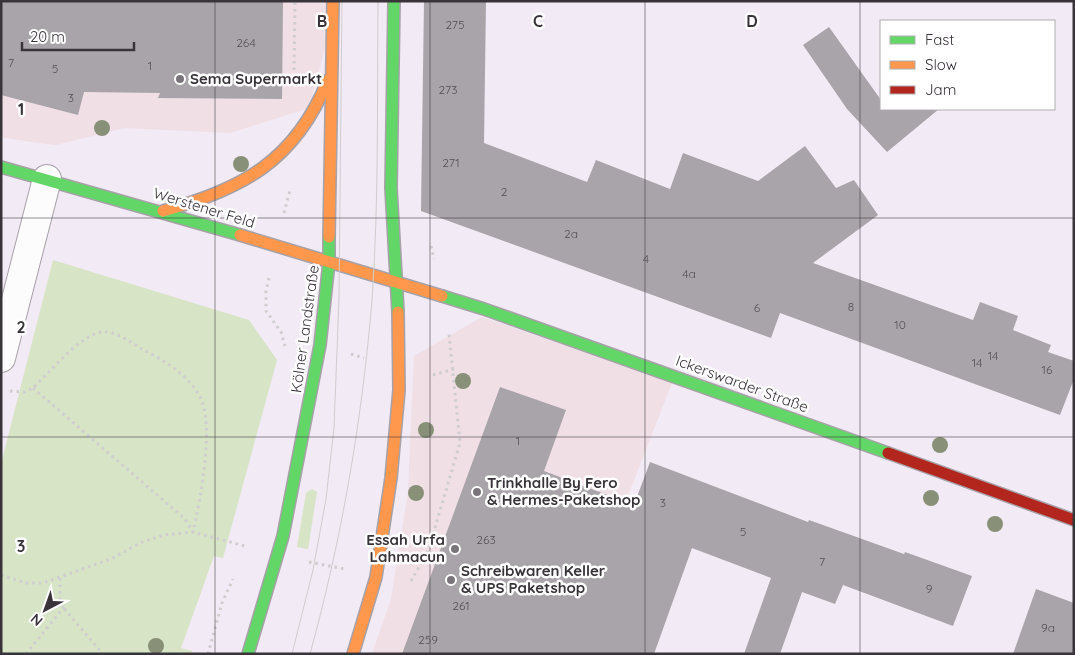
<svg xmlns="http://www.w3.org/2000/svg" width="1075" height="655" font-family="Quicksand,sans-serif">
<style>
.commercial{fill:#f0dfe5}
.green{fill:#d7e4c5}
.building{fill:#a9a4aa}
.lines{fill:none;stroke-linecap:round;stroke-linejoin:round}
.street-casing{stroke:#a7a1a8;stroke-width:30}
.fast-casing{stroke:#a7a1a8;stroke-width:14}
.slow-casing{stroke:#a7a1a8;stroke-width:14}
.jam-casing{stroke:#a7a1a8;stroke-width:14}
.path{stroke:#cfcdcf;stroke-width:3;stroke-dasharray:2.5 4;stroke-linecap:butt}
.street{stroke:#fdfcfd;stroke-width:28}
.fast{stroke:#63d668;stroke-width:11}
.slow{stroke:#ff974d;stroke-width:11}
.jam{stroke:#b3261e;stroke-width:11}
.tram{stroke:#cfcdcf;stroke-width:1}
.tree{fill:#889077}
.grid{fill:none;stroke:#39343a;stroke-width:1;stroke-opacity:0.55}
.poi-dot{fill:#7a747b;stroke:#fff;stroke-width:2}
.labels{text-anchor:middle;stroke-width:5;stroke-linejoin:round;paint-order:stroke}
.number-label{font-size:12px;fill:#555056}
.poi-label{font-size:15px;font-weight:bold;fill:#39343a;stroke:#fff;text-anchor:start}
.street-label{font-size:15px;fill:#39343a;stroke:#fff}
.grid-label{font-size:16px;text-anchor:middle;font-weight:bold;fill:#39343a;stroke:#fff;stroke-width:5;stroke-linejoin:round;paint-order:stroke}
</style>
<rect width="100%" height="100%" fill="#f2eaf4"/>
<!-- commercial -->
<g class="commercial">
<polygon points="1,1 327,1 327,41 309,108 230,133 124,128 56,145 31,142 1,137"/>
<polygon points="482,317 672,383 618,521 570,654 372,654 391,599 408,492 414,356"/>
</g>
<!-- green -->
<g class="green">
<polygon points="53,260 249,320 277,360 223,558 214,556 181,648 192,651 191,654 1,654 1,464"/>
<polygon points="312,489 317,492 308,549 297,547 306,493"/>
</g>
<!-- building -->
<g class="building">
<polygon points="1,1 283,1 282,99 158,98 160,93 84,92 78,115 1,95"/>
<polygon points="424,1 486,1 484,143 587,182 596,160 670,189 683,153 758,181 805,146 836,188 854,180 878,215 813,263 973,320 980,302 1018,316 1013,330 1051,345 1048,352 1074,361 1074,379 1060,415 780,313 771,338 421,211"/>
<polygon points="829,27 881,100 881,109 939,109 887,152 847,109 803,45"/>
<polygon points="500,387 566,410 544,471 634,505 650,462 808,522 809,520 904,554 905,552 972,576 953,626 843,585 835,604 802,592 780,654 744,654 771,578 692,548 654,654 402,654"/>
<polygon points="1036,589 1074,603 1074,654 1013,654"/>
</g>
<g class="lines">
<defs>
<polyline id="street" points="1,358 47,179"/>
<g id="fast">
<polyline points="394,1 391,188 398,312"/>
<polyline points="1,167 240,235"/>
<polyline points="442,296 484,309 888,453"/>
<polyline points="248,654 283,536 320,345 329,262 329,237"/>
</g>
<g id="slow">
<path d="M163,211C244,188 295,161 328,80"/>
<polyline points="240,235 442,296"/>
<polyline points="329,237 333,1"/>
<polyline points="353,654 376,577 391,478 399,390 398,312"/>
</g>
<polyline id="jam" points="888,453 1074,520"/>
</defs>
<!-- street casing -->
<use href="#street" class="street-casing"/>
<!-- fast casing -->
<use href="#fast" class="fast-casing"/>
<!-- slow casing -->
<use href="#slow" class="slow-casing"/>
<!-- jam casing -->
<use href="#jam" class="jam-casing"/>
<!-- path -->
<g class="path">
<polyline points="294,70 295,1"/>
<polyline points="284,213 290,190"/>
<polyline points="431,246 434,259"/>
<polyline points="269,278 266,291 266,311 281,332 285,346"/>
<polyline points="351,354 364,358"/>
<polyline points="433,375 454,369"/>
<polyline points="33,388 185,519 193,532"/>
<path d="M10,391L24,392L33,388C49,373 76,340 97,333C113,328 128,341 142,349C163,360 188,374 200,397C215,425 200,501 193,532"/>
<polyline points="309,562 345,569"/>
<polyline points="1,575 26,583 43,583 111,559 142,542 164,535 193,532 245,546"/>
<polyline points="60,578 60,604 103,654"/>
<polyline points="411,581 428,551 460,443 449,334"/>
<polyline points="26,654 64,607"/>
<polyline points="208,654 222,603 233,579"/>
</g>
<!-- street -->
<use href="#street" class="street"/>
<!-- fast -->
<use href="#fast" class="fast"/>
<!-- slow -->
<use href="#slow" class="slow"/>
<!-- jam -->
<use href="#jam" class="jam"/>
<!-- tram -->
<g class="tram">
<polyline points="292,654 313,570 326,499 334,428 339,298 342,1"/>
<path d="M310,654C342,538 362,420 372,300C379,201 377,101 378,1"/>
</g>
</g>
<!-- trees -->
<g class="tree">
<circle cx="102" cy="128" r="8"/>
<circle cx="241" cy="164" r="8"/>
<circle cx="463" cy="381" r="8"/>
<circle cx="426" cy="430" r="8"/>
<circle cx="940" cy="445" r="8"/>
<circle cx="416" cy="493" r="8"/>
<circle cx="931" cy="498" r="8"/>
<circle cx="995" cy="524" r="8"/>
<circle cx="156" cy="646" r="8"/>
</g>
<!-- grid -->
<path class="grid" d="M215,1V654M430,1V654M645,1V654M860,1V654M1,218H1074M1,437H1074"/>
<!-- markers -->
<g class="poi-dot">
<circle cx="180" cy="79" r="5"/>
<circle cx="477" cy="492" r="5"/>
<circle cx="455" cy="549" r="5"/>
<circle cx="451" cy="580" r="5"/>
</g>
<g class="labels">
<!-- number labels -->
<g class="number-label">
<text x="455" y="29">275</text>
<text x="246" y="47">264</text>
<text x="11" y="67">7</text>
<text x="150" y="70">1</text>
<text x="55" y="73">5</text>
<text x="448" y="94">273</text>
<text x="71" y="102">3</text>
<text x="451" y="167">271</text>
<text x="504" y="196">2</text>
<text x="571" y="238">2a</text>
<text x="646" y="263">4</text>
<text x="689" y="278">4a</text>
<text x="851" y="311">8</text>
<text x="757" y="312">6</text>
<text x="900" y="329">10</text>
<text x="993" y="360">14</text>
<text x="977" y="367">14</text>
<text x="1047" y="374">16</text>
<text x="518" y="445">1</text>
<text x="663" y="507">3</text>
<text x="743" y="536">5</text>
<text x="486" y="544">263</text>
<text x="822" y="566">7</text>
<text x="929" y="593">9</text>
<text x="461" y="610">261</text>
<text x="1048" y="632">9a</text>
<text x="428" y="644">259</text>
</g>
<!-- poi labels -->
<g class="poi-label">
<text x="190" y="84">Sema Supermarkt</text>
<text x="487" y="488">Trinkhalle By Fero<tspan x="487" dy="17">&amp; Hermes-Paketshop</tspan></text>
<text x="445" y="545" text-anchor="end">Essah Urfa<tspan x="445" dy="17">Lahmacun</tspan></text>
<text x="461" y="576">Schreibwaren Keller<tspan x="461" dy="17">&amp; UPS Paketshop</tspan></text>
</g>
<!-- street labels -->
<g class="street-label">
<text transform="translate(204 208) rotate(17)" y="5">Werstener Feld</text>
<text transform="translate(305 329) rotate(-82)" y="5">Kölner Landstraße</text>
<text transform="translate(742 384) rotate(20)" y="5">Ickerswarder Straße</text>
</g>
</g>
<g class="grid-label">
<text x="322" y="27">B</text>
<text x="538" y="27">C</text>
<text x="752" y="27">D</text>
<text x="21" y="115">1</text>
<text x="21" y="333">2</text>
<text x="21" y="552">3</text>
</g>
<!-- border -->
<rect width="1075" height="655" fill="none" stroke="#39343a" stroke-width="5"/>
<!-- legend -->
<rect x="880" y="20" width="175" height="90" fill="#ffffff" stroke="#b0aeb0"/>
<rect x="890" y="36" width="25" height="8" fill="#63d668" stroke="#b0aeb0"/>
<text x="925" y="45" font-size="15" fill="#39343a">Fast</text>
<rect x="890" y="61" width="25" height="8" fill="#ff974d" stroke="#b0aeb0"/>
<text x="925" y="70" font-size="15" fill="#39343a">Slow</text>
<rect x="890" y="86" width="25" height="8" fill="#b3261e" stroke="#b0aeb0"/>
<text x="925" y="95" font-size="15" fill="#39343a">Jam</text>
<!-- north arrow -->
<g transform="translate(45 610) rotate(221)" stroke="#ffffff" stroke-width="4" paint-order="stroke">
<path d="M0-4L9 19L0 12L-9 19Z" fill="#39343a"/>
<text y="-8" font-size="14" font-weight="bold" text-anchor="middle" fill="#39343a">N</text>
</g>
<!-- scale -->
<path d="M22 42v8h112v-8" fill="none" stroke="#39343a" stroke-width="2.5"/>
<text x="30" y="42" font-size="15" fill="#39343a" stroke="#ffffff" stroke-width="4" paint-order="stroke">20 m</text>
</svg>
